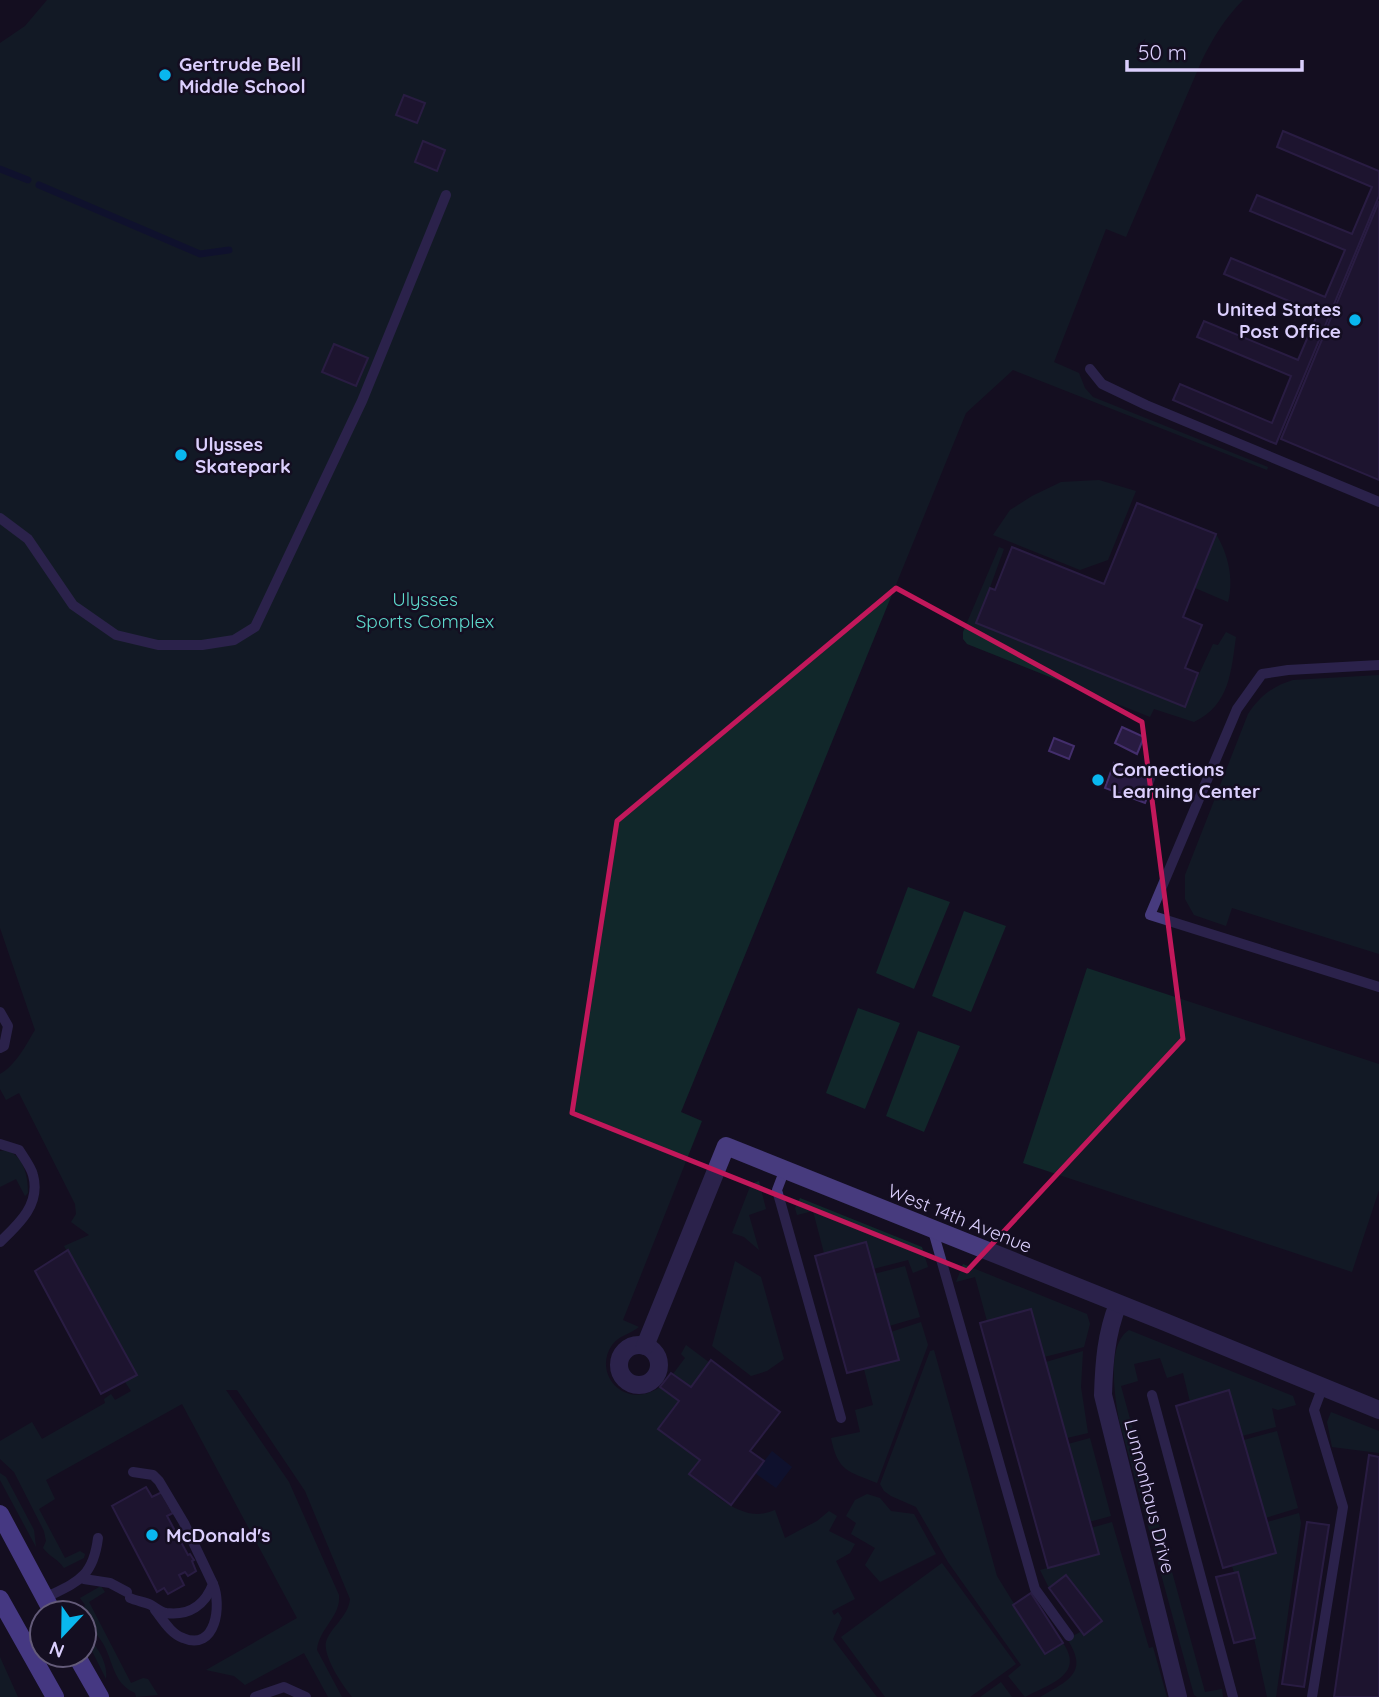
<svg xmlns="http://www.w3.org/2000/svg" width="1379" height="1697" font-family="Quicksand,sans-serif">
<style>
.green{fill:#11272a}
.water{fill:#0b163c}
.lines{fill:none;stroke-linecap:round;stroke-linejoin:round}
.stream{stroke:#0b163c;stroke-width:7}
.building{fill:#281b41;stroke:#432e6c;stroke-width:2}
.lane{stroke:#473b7e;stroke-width:10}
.street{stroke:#473b7e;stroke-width:18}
.secondary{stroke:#826af9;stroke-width:18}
.marked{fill:none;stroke:#c2185b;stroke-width:5;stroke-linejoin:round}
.poi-dot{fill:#09b7ef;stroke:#140e21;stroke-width:2.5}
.labels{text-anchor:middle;stroke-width:5;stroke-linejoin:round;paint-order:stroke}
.poi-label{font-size:19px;font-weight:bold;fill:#dbcffd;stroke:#140e21;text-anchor:start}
.park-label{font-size:19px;fill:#5edacd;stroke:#140e21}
.street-label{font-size:19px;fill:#dbcffd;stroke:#140e21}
</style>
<rect width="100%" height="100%" fill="#140e21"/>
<!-- green -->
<g class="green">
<path d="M47,0H1243C1225,18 1213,38 1202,60L1126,237L1106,229L1054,362L1079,373L1085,388L1093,397L1268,467L1267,470L1013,370L966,413L681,1112L702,1121L623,1320L639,1327C631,1334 619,1335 612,1345C592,1374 625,1411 660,1387L679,1401L658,1429L700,1460L689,1474C709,1489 732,1514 758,1514C763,1514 770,1512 775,1510L785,1538L817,1521L829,1511L837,1516L829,1531L855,1544L850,1553L836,1561L855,1599L832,1611L834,1615L838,1612L842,1618L833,1639L877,1697H352C343,1686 323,1657 326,1642C328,1635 333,1629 338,1623C344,1615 349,1609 350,1599L305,1491L237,1390H226L289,1482L339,1595C341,1617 319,1628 317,1650L342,1697H328L304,1653L245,1685L234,1676L206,1670L297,1618L182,1404L46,1480L55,1499L39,1509L65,1558L80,1551L85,1554L84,1558L64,1568C58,1559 50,1557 43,1548L46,1541L44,1531L14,1472L0,1459V1441L32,1422L42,1439L105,1403L104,1399L111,1394L115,1400L131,1391L125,1382L137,1375L64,1246L89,1235L71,1222L76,1214L75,1204L19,1093L6,1100L0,1089V1074C16,1065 26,1045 35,1030L0,928V43L25,26Z"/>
<polygon points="1099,480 1136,491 1108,560 1080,570 993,535 1010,510 1032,496 1061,482"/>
<path d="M1216,534C1228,554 1234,579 1228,602L1195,588Z"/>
<path d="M999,547L1004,549L977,623L1184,706L1213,644L1218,645L1226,632L1236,637C1231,671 1230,705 1194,722L1154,709L1150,717L967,644L963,639V632Z"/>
<path d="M1379,675V954L1232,908L1226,926L1194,915L1185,899V875L1248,714C1260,696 1273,686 1293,680Z"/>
<polygon points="908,887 950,902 914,989 876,973"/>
<polygon points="964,911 1006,926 971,1012 932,996"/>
<polygon points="1087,968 1379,1064 1379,1190 1352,1272 1023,1163"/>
<polygon points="858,1008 900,1023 865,1109 826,1093"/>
<polygon points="918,1031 960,1046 924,1132 886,1116"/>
<path d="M6,1150C24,1156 28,1176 28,1193L25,1196L16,1179L0,1187V1151Z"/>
<polygon points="759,1181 766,1209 749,1215 759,1250 744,1237 732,1233 751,1184"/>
<polygon points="800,1198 922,1247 928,1267 913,1273 908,1260 873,1269 866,1243 824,1253 813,1211 797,1215 795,1208"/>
<polygon points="735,1261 761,1277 784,1359 767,1371 751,1376 712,1346"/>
<polygon points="963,1264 1087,1314 1090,1324 1084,1347 1044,1357 1031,1309 987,1321 975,1277 956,1282"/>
<polygon points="905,1266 920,1317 889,1326 874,1274"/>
<path d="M921,1322L928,1345L877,1483C848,1471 838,1472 831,1438L860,1432L855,1410L873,1405L864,1369L899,1360L891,1332Z"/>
<path d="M1129,1330L1293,1396L1296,1405L1278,1410L1272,1408L1276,1427L1242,1436L1229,1390L1190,1402L1183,1373L1167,1378L1160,1358L1134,1364L1138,1381L1121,1386L1205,1692L1222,1689L1223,1697H1197L1194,1695L1119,1420C1115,1398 1106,1344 1129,1330Z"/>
<polygon points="686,1345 710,1363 691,1387 673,1374 685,1358 681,1354"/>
<path d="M934,1350L997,1576L1045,1654L1063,1643C1085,1675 1049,1684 1025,1697L1008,1676L1021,1665L948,1562L916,1507L891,1496L884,1491L880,1484L930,1351Z"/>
<polygon points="1083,1351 1081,1387 1088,1433 1067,1438 1046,1362"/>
<polygon points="1331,1412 1379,1431 1379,1453 1332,1447 1327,1422"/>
<polygon points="1277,1431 1298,1508 1265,1518 1244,1440"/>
<polygon points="1090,1438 1111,1516 1089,1522 1068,1444"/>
<polygon points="0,1473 6,1477 34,1530 36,1547 0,1480"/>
<polygon points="867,1494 880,1498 891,1511 914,1514 936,1554 880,1582 865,1565 875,1548 851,1534 856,1523 846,1516 855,1500"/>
<polygon points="1299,1513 1301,1523 1276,1697 1267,1697 1254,1638 1232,1566 1267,1522"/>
<path d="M1112,1522L1149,1648L1153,1647L1167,1697H1040C1067,1681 1090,1673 1067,1639L1101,1621L1067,1575L1049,1588L1040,1570L1098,1554L1091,1528Z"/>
<polygon points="942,1563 1016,1664 970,1697 885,1697 841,1637"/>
<path d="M101,1586L105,1592L89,1602L131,1683L143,1678L148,1679L158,1695L136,1697L135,1693C104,1679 118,1644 84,1625L82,1613L85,1605L80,1598Z"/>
<path d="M84,1635C97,1644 108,1663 106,1679Z"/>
<polygon points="0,1657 18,1697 0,1697"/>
<polygon points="1001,1682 1012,1697 980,1697"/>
</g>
<!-- water -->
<polygon class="water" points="772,1451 792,1467 776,1488 755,1473"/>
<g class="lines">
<!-- stream -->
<g class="stream">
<polyline points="0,169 28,180"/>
<polyline points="39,185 200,254 229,250"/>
</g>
</g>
<!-- building -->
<g class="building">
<polygon points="404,95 425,103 417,123 396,115"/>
<polygon points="1283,131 1379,171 1379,196 1276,444 1173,400 1180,384 1272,423 1291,376 1197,337 1204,321 1298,360 1318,313 1224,274 1231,258 1325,297 1345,250 1250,211 1257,195 1352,234 1372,187 1277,147"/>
<polygon points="423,141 445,150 437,171 415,162"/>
<polygon points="1379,201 1379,480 1281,439"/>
<polygon points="334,344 368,358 356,386 322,372"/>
<polygon points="1137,503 1216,534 1183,617 1202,625 1185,668 1198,673 1185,707 976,623 990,588 995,590 1012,547 1104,584"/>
<polygon points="1122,727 1144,737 1137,754 1115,743"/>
<polygon points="1054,738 1074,746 1069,759 1049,751"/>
<polygon points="1114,763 1154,779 1145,803 1105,788"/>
<polygon points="866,1242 899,1360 847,1373 815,1256"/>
<polygon points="68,1250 137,1375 101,1394 35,1271"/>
<polygon points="1031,1309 1099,1554 1048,1568 980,1323"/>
<polygon points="711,1360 780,1412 750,1451 764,1461 731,1505 689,1474 700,1460 658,1429 679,1401 660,1387 671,1373 691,1387"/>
<polygon points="1229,1390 1276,1553 1223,1568 1176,1406"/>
<polygon points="1369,1455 1379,1457 1379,1697 1334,1697"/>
<polygon points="146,1487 152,1497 162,1492 173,1513 167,1516 188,1555 190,1554 194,1560 192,1561 196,1571 188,1576 185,1572 179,1575 184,1585 168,1594 164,1588 157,1592 112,1506"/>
<polygon points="1307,1522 1329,1525 1304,1687 1282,1684"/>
<polygon points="1238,1572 1255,1638 1234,1643 1216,1577"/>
<polygon points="1066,1575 1102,1621 1084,1635 1049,1588"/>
<polygon points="1031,1593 1063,1643 1045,1654 1013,1605"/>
</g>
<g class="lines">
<!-- lane -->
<g class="lane">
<polyline points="1090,369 1102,384 1146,405 1379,502"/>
<polyline points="0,518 28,539 73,605 116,635 158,645 202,645 234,640 255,627 362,401 446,195"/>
<polyline points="1379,665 1288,670 1262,674 1237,709 1150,915 1379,987"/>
<polyline points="0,1012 8,1026 4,1046 0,1048"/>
<path d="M0,1144L19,1150C24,1158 31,1167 33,1175C41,1204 19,1224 0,1242"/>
<polyline points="785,1169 777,1190 841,1418"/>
<polyline points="933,1231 1035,1589 1069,1636"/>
<polyline points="1152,1395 1233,1697"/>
<polyline points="84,1579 110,1583 127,1592"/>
<path d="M45,1598C77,1582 93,1578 98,1538"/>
<path d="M130,1598C137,1601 145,1602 151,1605C156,1608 161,1612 166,1613C189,1616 205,1605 213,1584L184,1523L159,1481L153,1475L133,1472"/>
<path d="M155,1610C163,1620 171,1634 183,1638C216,1652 222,1605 213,1584"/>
<polyline points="255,1697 284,1687 306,1697"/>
<polyline points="1312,1697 1343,1507 1314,1410 1323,1386"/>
</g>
<!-- street -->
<g class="street">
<path d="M1118,1304C1106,1334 1104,1363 1103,1395L1178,1697"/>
<circle cx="639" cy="1365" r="20"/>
<polyline points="645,1346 726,1146 1165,1322 1379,1410"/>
</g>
<!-- secondary -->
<g class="secondary">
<polyline points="0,1514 53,1613"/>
<polyline points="0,1599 55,1697"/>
<polyline points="76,1655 100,1697"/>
</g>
</g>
<!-- marked area -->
<path d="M0 0H1379V1697H0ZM896,588L1142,722L1183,1039L967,1271L572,1113L617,821Z" fill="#140e21" fill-opacity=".55" fill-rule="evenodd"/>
<path class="marked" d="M896,588L1142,722L1183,1039L967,1271L572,1113L617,821Z"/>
<!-- markers -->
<g class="poi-dot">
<circle cx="165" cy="75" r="7"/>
<circle cx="1355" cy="320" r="7"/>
<circle cx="181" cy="455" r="7"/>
<circle cx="1098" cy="780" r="7"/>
<circle cx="152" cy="1535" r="7"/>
</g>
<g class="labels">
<!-- poi labels -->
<g class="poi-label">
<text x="179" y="71">Gertrude Bell<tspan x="179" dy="22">Middle School</tspan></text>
<text x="1341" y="316" text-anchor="end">United States<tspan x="1341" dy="22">Post Office</tspan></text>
<text x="195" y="451">Ulysses<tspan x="195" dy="22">Skatepark</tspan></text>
<text x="1112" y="776">Connections<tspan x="1112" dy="22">Learning Center</tspan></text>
<text x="166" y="1542">McDonald's</text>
</g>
<!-- park labels -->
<g class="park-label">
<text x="425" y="606">Ulysses<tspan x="425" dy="22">Sports Complex</tspan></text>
</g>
<!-- street labels -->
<g class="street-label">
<text transform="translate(960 1218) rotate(22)" y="7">West 14th Avenue</text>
<text transform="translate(1150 1496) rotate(76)" y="7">Lunnonhaus Drive</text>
</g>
</g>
<!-- north arrow -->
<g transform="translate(63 1634) rotate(202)"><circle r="33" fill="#140e21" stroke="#645b79" stroke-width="2"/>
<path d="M0-5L12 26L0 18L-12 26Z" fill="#09b7ef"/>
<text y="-10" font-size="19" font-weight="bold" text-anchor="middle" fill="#dbcffd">N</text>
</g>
<!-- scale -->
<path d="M1127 60v10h175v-10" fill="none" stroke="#dbcffd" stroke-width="3.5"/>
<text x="1138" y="60" font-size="21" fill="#dbcffd" stroke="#140e21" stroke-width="5" paint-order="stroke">50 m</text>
</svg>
